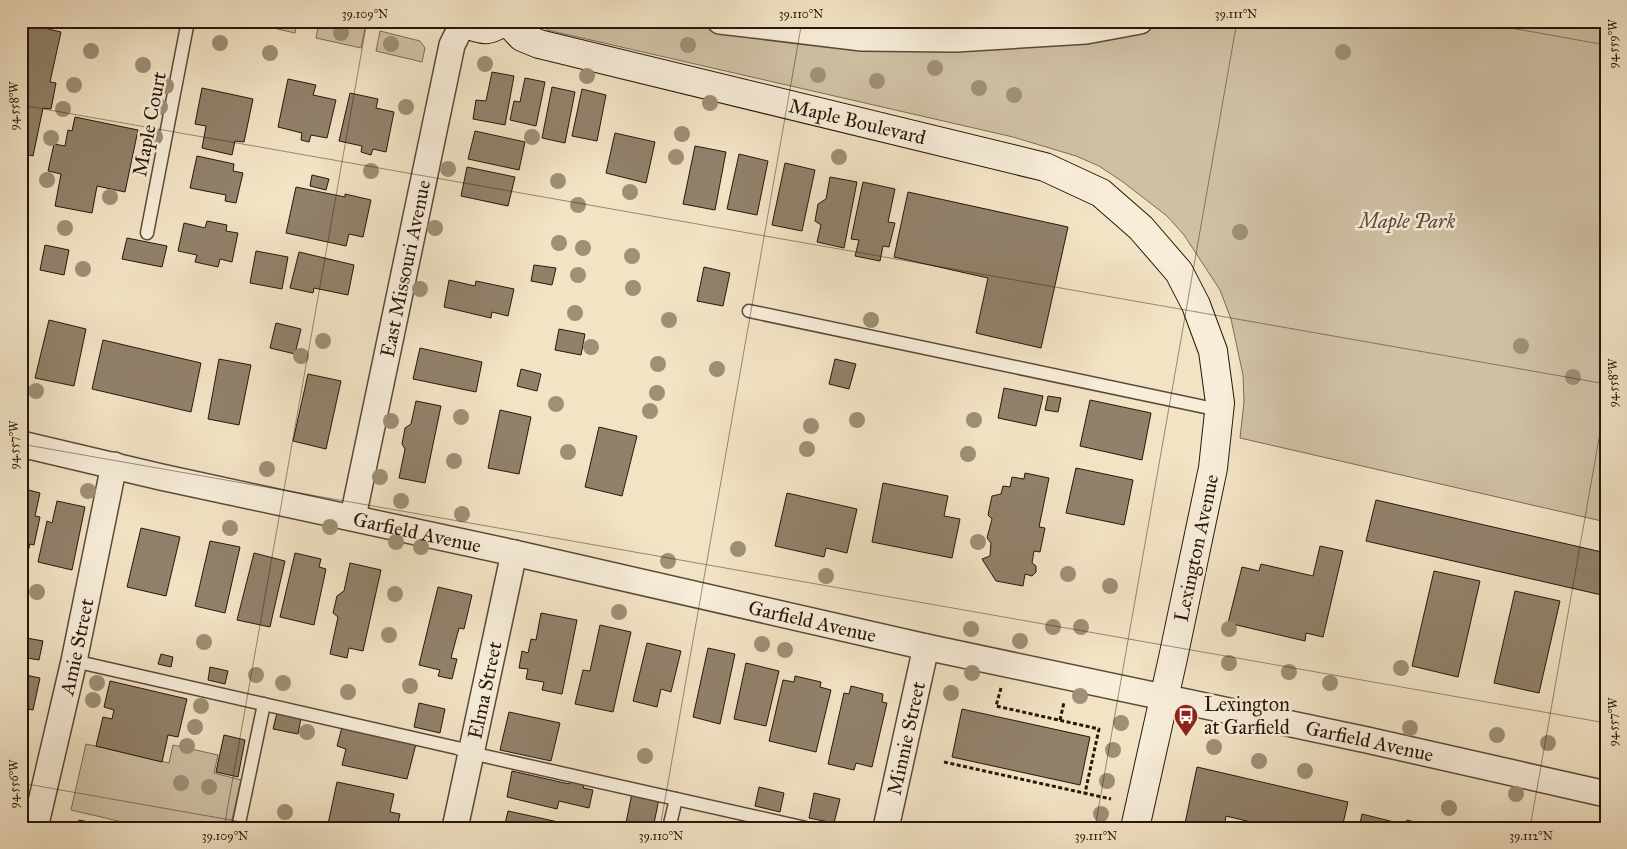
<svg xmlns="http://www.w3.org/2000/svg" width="1627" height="849" font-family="'IM FELL Great Primer',serif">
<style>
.green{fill:#cfc0a5;stroke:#7b6c58}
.building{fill:#91816b;stroke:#27170a}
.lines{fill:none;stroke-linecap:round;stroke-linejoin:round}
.lane-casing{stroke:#5a4a39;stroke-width:15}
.street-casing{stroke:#5a4a39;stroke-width:28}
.secondary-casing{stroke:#27170a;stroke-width:30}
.path{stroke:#27170a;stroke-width:3;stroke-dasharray:4 2.5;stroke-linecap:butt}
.lane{stroke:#f7edd9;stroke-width:12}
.street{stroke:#f7edd9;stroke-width:25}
.secondary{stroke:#f7edd9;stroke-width:28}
.tree{fill:#9e8f77}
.ticks{fill:none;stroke:#27170a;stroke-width:1;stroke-opacity:0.45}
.labels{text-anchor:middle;stroke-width:5;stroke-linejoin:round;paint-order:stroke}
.street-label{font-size:20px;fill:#27170a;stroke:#f7edd9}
.park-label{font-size:20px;font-style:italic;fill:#594a38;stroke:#f7edd9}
.poi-label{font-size:20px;fill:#27170a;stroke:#f7edd9;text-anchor:start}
.neatline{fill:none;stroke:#27170a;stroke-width:2}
.ticks-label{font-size:12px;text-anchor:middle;fill:#27170a}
</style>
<rect width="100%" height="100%" fill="#f2e3c5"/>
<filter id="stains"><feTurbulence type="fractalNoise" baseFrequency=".004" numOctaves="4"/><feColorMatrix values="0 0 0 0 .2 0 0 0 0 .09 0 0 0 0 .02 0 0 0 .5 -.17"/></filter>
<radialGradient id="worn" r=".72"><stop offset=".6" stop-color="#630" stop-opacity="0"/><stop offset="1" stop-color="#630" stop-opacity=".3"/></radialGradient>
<!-- green -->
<g class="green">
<polygon points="243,21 297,21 295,33"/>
<polygon points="319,21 337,21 365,28 361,48 316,38"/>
<polygon points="549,21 1606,21 1606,522 1240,438 1244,402 1243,375 1231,319 1220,290 1184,235 1167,216 1123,182 1099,166 1076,156 1013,137 547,30"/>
<polygon points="380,31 420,41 425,48 422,62 376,51"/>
<polygon points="86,744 169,763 173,745 218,755 214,773 241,780 230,828 148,828 71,810"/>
</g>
<!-- building -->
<g class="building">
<polygon points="30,21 46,21 44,28 61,32 50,82 56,83 51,109 43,108 33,156 21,153 21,23 30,24"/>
<polygon points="492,72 514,76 505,125 473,119 476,100 486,101"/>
<polygon points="525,78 545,82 536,126 510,120 514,101 520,102"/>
<polygon points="288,79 316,85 313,95 336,100 327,138 311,135 309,142 301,140 302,133 278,127"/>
<polygon points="552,87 575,92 565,143 542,138"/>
<polygon points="202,88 253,99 244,142 235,141 232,155 202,148 206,126 195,124"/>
<polygon points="582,89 606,95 597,141 572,136"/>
<polygon points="350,93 378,99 376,108 394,112 386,152 373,149 371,155 361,152 362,146 339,141"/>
<polygon points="75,117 138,130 125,192 97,186 92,213 55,206 61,174 48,171 54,144 65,146 68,130 72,131"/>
<polygon points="475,131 525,142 519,170 468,159"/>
<polygon points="615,133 655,142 646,183 606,173"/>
<polygon points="695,146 726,152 715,210 683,204"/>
<polygon points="739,154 768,161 757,215 727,209"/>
<polygon points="197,156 234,164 233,171 243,173 236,203 225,201 226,195 190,188"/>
<polygon points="785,163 815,170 802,231 772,225"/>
<polygon points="467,167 515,177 508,206 461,196"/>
<polygon points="312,175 329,179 326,190 310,186"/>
<polygon points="830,177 857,182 844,248 817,242 821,225 815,221 818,204 826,199"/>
<polygon points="863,182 895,189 888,222 895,223 889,247 883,246 880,261 855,256 859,240 851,239"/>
<polygon points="296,187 345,197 345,194 371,200 363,237 349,234 346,246 286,233"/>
<polygon points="908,192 1068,227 1041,348 976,333 988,278 894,257"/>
<polygon points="207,221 227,225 226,231 238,233 232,262 220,259 218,267 195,262 197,255 178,251 184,223 205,228"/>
<polygon points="127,238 167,246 162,267 122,259"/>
<polygon points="45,245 69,250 64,275 40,270"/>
<polygon points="256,251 288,257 282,289 250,283"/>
<polygon points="299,252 354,265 348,295 314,288 313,293 290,288"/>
<polygon points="534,265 556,268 552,285 531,281"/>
<polygon points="704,267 730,273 723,306 697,301"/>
<polygon points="449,280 475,286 476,281 514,289 508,316 492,312 491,318 444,307"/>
<polygon points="21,298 24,298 21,312 25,313 21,332"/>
<polygon points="49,320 86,329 74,386 35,378"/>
<polygon points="276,323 301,329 295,354 270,348"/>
<polygon points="559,329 585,334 581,355 555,350"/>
<polygon points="103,340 201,363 191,412 92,389"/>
<polygon points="420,348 482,362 476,392 413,379"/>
<polygon points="219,359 251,365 239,425 208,419"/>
<polygon points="835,359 856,364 849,389 829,384"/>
<polygon points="521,369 541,374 537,391 517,386"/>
<polygon points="308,374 341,381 326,449 293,441"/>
<polygon points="1004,388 1043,396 1036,426 998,418"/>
<polygon points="1048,396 1061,398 1058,412 1045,410"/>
<polygon points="1090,400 1151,413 1142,460 1080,446"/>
<polygon points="416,401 441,406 425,483 399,478 405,449 402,444 405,428 411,424"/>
<polygon points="500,410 531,417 519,474 488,468"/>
<polygon points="599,427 637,436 622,496 585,487"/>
<polygon points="1076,468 1133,480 1124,525 1066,513"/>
<polygon points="1025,473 1049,478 1039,527 1045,528 1040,552 1034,551 1032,563 1036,566 1036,572 1032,576 1025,574 1023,586 996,581 982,559 990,556 991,543 987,538 992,519 988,515 992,496 1001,494 1003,486 1010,487 1012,477 1024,479"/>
<polygon points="883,483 948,496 944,516 960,519 952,558 872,542"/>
<polygon points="21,488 40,493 35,516 40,517 34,545 30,544 26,559 21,557"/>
<polygon points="787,493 857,509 847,553 826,548 824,557 775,546"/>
<polygon points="1376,500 1606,553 1606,596 1366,541"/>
<polygon points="57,501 85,507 72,570 38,562 47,521 52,523"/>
<polygon points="141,528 180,537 166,596 127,587"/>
<polygon points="210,541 240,547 225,613 195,606"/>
<polygon points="1320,546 1343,551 1323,637 1306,633 1305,641 1228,623 1242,567 1259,571 1261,564 1313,576"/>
<polygon points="254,553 285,561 270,627 237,620"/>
<polygon points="295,553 321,559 319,567 326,569 314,625 280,617"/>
<polygon points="350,563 381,570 363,651 349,648 347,658 330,654 338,617 333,613 337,596 344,591"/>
<polygon points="1434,571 1480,581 1458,677 1412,666"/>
<polygon points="438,587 472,595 464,629 459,628 451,658 457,659 452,679 438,676 440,670 419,665"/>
<polygon points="1515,591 1560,601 1539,693 1494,683"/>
<polygon points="541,613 577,620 562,694 542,690 544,682 526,679 528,669 519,668 522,651 528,653 531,639 536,640"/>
<polygon points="600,625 631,632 613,712 575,704 583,670 590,671"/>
<polygon points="21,637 43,641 39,660 21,657"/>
<polygon points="647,643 681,651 671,692 661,689 657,707 633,701"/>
<polygon points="708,648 735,654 720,724 693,717"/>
<polygon points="161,654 173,657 171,667 158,664"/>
<polygon points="746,663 779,671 766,726 734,719"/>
<polygon points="210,667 228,671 225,684 208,680"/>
<polygon points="21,674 40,678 33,710 21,708"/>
<polygon points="795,676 821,682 820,687 831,690 816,752 769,741 783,680 794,682"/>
<polygon points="110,681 187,699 178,737 168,735 162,762 96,746 103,717 112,719 114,710 104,707"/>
<polygon points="851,686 883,694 882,702 887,703 872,767 856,763 854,770 828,764 844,693 849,694"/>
<polygon points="419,703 445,709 440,733 414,727"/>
<polygon points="962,709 1090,737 1080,785 952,757"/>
<polygon points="509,712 560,723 551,761 500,750"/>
<polygon points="277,713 301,718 298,734 273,729"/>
<polygon points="342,727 416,744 407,779 342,765 346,749 337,746"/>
<polygon points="21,732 27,733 24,751 21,751"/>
<polygon points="224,735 245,740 238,777 216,772"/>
<polygon points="1197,767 1348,802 1342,828 1276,828 1226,816 1224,828 1184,828"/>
<polygon points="512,771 569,784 570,780 585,783 583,788 593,790 589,808 559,801 557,809 507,797"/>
<polygon points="337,782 394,794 390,812 400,814 397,828 346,828 328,824"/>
<polygon points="759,787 784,793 780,812 755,806"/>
<polygon points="632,793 659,799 653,828 625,828"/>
<polygon points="814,793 840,799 834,823 809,818"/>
<polygon points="508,811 581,827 580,828 504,828"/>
<polygon points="1362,814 1406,825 1407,820 1438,828 1359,828"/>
<polygon points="79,820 117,828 78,828"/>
</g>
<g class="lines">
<defs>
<g id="lane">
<polyline points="147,233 188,21"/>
<polyline points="749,311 1219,410"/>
<polyline points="74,661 457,748 471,753 806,828"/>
<polyline points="238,828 264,704"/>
<polyline points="669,828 676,799"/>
</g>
<g id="street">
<polyline points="720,21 862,38 956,39 1086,31 1140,21"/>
<path id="s1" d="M21,444L161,477L514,553L926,647L1367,740L1606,794"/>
<path id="s2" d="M353,517L452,45L463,23"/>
<path id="s3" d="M35,828L74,661L114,465"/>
<path id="s4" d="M455,828L514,553"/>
<path id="s5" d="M886,828L926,647"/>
</g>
<g id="secondary">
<path d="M457,21C480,27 482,36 505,21"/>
<path id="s6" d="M507,21L522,37L539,44L1045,167L1101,193L1141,228L1179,272L1196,305L1213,351L1220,403L1213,468L1173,658L1135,828"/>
</g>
</defs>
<!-- lane casing -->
<use href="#lane" class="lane-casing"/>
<!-- street casing -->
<use href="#street" class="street-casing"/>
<!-- secondary casing -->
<use href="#secondary" class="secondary-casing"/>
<!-- path -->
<g class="path">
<polyline points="1001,688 996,706 1099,729 1085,793"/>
<polyline points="1060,720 1064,702"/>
<polyline points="944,762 1111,799"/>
</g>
<!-- lane -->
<use href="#lane" class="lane"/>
<!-- street -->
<use href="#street" class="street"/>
<!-- secondary -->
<use href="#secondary" class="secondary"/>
</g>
<!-- trees -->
<g class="tree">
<circle cx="341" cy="33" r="8"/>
<circle cx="220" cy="43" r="8"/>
<circle cx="391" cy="44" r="8"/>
<circle cx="688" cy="45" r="8"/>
<circle cx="91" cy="51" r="8"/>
<circle cx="1343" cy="52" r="8"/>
<circle cx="270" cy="53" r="8"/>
<circle cx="485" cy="64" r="8"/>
<circle cx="143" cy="65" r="8"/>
<circle cx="935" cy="68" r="8"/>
<circle cx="818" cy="75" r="8"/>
<circle cx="587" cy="76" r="8"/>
<circle cx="877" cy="81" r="8"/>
<circle cx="74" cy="85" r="8"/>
<circle cx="166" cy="86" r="8"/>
<circle cx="979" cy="88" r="8"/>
<circle cx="1014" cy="95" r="8"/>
<circle cx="710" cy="103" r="8"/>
<circle cx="160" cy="107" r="8"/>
<circle cx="406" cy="107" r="8"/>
<circle cx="63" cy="109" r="8"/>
<circle cx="682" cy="134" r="8"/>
<circle cx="155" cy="137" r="8"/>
<circle cx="532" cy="137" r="8"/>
<circle cx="51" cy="138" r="8"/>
<circle cx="676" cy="157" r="8"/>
<circle cx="839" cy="157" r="8"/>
<circle cx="448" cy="169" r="8"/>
<circle cx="371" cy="171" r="8"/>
<circle cx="47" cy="180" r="8"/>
<circle cx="558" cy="181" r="8"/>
<circle cx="630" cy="192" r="8"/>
<circle cx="110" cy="197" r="8"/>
<circle cx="578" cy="205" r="8"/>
<circle cx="65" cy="228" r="8"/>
<circle cx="435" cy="228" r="8"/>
<circle cx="1240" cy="232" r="8"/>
<circle cx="559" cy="243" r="8"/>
<circle cx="583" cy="248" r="8"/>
<circle cx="632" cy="256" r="8"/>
<circle cx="83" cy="269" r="8"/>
<circle cx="578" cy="275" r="8"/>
<circle cx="633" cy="288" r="8"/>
<circle cx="420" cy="289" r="8"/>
<circle cx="575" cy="313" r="8"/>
<circle cx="669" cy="320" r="8"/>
<circle cx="871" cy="320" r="8"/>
<circle cx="323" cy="341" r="8"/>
<circle cx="1521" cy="346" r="8"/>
<circle cx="591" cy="347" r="8"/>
<circle cx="301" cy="356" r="8"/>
<circle cx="658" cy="364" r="8"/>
<circle cx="717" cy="369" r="8"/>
<circle cx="1573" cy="377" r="8"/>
<circle cx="36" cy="391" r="8"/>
<circle cx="657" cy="393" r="8"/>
<circle cx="556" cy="404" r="8"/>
<circle cx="650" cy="411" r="8"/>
<circle cx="461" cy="417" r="8"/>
<circle cx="857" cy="420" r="8"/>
<circle cx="974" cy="420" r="8"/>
<circle cx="391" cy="421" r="8"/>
<circle cx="811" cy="426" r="8"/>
<circle cx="807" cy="449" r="8"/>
<circle cx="568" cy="452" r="8"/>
<circle cx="968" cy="454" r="8"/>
<circle cx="454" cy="461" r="8"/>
<circle cx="267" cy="469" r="8"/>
<circle cx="380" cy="477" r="8"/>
<circle cx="88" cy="491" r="8"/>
<circle cx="401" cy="501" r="8"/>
<circle cx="462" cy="514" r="8"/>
<circle cx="330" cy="527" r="8"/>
<circle cx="230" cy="528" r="8"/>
<circle cx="396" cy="542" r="8"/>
<circle cx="978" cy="542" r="8"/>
<circle cx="421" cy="547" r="8"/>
<circle cx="738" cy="549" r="8"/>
<circle cx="668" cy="561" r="8"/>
<circle cx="1068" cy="574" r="8"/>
<circle cx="826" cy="576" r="8"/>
<circle cx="1110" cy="586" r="8"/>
<circle cx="37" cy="592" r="8"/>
<circle cx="395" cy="594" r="8"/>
<circle cx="619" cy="612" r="8"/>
<circle cx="1053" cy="627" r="8"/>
<circle cx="1081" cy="627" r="8"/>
<circle cx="971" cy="629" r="8"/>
<circle cx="1229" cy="629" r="8"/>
<circle cx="389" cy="635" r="8"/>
<circle cx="1020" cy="641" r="8"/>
<circle cx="204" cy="642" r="8"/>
<circle cx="762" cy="644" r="8"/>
<circle cx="785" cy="650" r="8"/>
<circle cx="1229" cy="663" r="8"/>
<circle cx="1401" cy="668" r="8"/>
<circle cx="1289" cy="672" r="8"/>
<circle cx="972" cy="673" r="8"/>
<circle cx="256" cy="675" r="8"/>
<circle cx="97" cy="683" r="8"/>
<circle cx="283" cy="683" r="8"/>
<circle cx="1330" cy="683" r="8"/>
<circle cx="410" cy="686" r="8"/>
<circle cx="348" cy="692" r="8"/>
<circle cx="951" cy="693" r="8"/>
<circle cx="1080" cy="696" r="8"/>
<circle cx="93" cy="700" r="8"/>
<circle cx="201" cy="706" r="8"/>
<circle cx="1121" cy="723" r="8"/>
<circle cx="195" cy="727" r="8"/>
<circle cx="1410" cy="728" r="8"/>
<circle cx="307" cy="732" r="8"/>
<circle cx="1497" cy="735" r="8"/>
<circle cx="1548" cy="743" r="8"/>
<circle cx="187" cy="746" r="8"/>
<circle cx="1214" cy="747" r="8"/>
<circle cx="1113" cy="750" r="8"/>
<circle cx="645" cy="756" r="8"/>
<circle cx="1259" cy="761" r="8"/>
<circle cx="1305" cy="771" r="8"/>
<circle cx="1107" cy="781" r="8"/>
<circle cx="181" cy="783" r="8"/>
<circle cx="209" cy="787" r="8"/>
<circle cx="1516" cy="794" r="8"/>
<circle cx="1449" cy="808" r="8"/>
<circle cx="285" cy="812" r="8"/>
<circle cx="1101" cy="814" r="8"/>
</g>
<!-- ticks -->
<path class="ticks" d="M1472,21L1606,45M21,105L1606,384M21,444L1606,723M21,783L276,828M224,828L367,21M660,828L802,21M1095,828L1237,21M1530,828L1606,399"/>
<!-- icons -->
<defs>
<symbol id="bus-pin" viewBox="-11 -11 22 30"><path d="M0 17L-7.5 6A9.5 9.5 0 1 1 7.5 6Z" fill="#8f2418" stroke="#f7edd9"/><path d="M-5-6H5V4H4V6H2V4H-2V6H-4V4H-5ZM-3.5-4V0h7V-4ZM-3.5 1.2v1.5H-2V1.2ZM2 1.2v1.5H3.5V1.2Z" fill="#fff"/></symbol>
</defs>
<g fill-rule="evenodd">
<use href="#bus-pin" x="1172" y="702" width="28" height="38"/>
</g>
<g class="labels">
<!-- street labels -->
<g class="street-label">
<text dy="7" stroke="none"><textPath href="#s6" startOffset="368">Maple Boulevard</textPath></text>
<text transform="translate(149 124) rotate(-79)" y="7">Maple Court</text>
<text dy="7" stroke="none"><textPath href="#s2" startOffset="254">East Missouri Avenue</textPath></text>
<text dy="7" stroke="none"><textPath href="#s1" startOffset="406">Garfield Avenue</textPath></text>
<text transform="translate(1196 548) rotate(-78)" y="7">Lexington Avenue</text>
<text dy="7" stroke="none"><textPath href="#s1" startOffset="811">Garfield Avenue</textPath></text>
<text dy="7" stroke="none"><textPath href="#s3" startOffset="186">Amie Street</textPath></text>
<text dy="7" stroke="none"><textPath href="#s4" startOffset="141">Elma Street</textPath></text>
<text dy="7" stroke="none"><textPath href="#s5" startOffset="92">Minnie Street</textPath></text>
<text dy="7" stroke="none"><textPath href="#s1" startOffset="1381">Garfield Avenue</textPath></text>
</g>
<!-- park labels -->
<g class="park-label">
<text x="1407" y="228">Maple Park</text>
</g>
<!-- poi labels -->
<g class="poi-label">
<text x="1204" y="711">Lexington<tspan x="1204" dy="23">at Garfield</tspan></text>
</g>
</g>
<!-- margin -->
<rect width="1627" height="849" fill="none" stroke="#f2e3c5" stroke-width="55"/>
<rect x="28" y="28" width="1572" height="794" class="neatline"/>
<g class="ticks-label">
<text x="365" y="18">39.109°N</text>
<text x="801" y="18">39.110°N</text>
<text x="1236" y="18">39.111°N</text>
<text transform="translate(1613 44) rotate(-90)" y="4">94.559°W</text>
<text transform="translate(14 106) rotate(-90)" y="4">94.558°W</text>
<text transform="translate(1613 383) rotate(-90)" y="4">94.558°W</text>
<text transform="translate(14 445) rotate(-90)" y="4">94.557°W</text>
<text transform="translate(1613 722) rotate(-90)" y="4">94.557°W</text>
<text transform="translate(14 784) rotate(-90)" y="4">94.556°W</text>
<text x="225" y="840">39.109°N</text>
<text x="661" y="840">39.110°N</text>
<text x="1096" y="840">39.111°N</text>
<text x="1531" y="840">39.112°N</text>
</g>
<rect width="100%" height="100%" filter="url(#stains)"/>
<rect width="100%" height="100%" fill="url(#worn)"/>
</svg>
